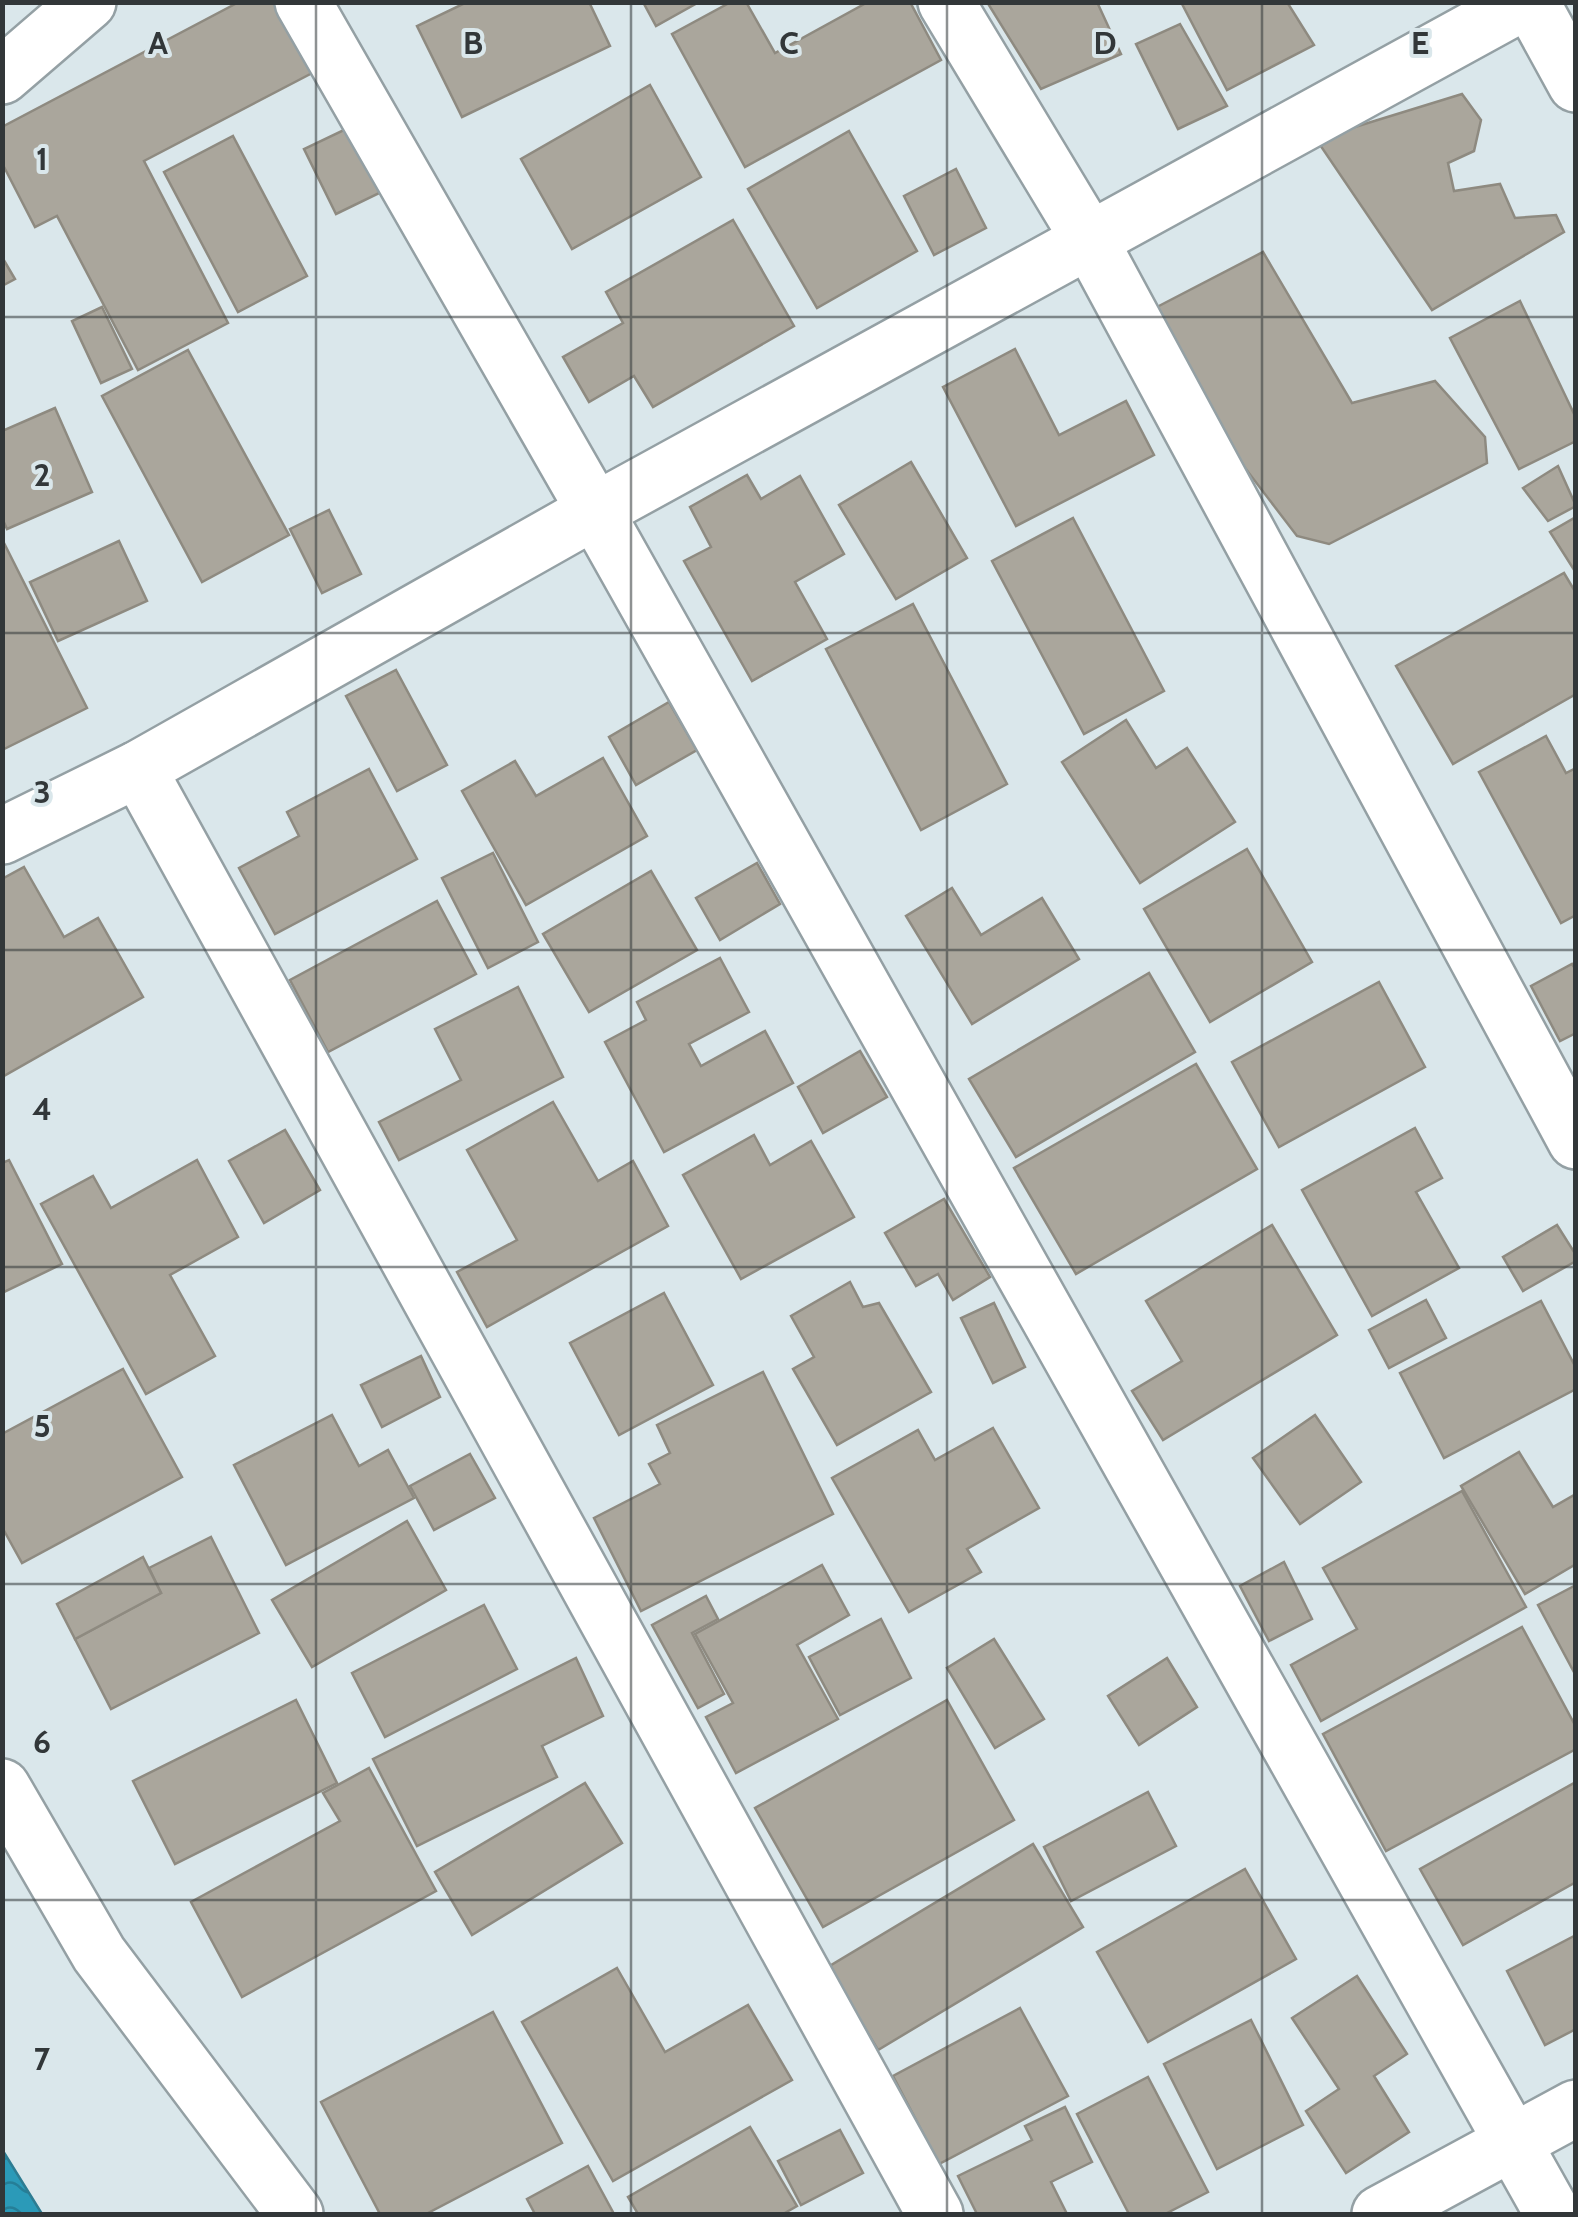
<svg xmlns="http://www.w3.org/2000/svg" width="1578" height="2217" font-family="Cabin,sans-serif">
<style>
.water{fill:url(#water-waves);stroke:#2d7c92;stroke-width:2.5}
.building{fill:#aaa69c;stroke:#8e8a80;stroke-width:2.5}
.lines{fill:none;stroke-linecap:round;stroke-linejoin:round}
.minor-casing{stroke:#94a0a4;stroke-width:60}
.tertiary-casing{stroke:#94a0a4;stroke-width:60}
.minor{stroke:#fff;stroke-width:55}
.tertiary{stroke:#fff;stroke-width:55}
.grid{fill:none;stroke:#323739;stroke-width:2.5;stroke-opacity:0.55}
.grid-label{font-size:32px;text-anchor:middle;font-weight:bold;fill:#323739;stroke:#dae7eb;stroke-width:8;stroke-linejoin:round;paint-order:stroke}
</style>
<defs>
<pattern id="water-waves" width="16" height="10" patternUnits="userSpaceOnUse" patternTransform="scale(2.5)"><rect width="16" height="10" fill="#2b9ab8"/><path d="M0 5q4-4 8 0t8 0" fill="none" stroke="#257e97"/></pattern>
</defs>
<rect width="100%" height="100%" fill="#dae7eb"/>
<!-- water -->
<polygon class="water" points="3,2151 42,2214 43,2214 3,2214"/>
<!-- building -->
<g class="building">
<polygon points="239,2 280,2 316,71 144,161 228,323 138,370 57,216 35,227 2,163 2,127"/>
<polygon points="467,2 589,2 610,46 462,117 417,26"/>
<polygon points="643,2 699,2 656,26"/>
<polygon points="731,2 746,2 775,53 868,2 910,2 941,60 745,167 672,34"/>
<polygon points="987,2 1097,2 1121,54 1041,89"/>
<polygon points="1181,2 1287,2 1314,45 1227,90"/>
<polygon points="1180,24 1227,106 1178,129 1136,44"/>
<polygon points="650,85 701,177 572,249 521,159"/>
<polygon points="1462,94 1481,120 1474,151 1448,163 1454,191 1500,184 1515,218 1556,215 1564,232 1432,310 1316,139"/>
<polygon points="367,119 398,184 336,214 304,149"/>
<polygon points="849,131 917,251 817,308 748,189"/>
<polygon points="233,136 307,276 238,312 164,172"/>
<polygon points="956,169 986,228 934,255 904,196"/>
<polygon points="733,220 794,326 653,407 634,376 589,402 563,357 623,323 606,292"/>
<polygon points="1263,252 1352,403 1435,381 1485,437 1487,463 1329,544 1297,536 1242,464 1181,361 1157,307"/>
<polygon points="2,257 15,279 2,286"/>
<polygon points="1520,301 1576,418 1576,441 1519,469 1450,338"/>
<polygon points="102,307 132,369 101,383 72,321"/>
<polygon points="1015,349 1059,435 1126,401 1154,455 1016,526 943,387"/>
<polygon points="188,350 289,535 202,582 102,396"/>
<polygon points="55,408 92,492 7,529 2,518 2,431"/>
<polygon points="911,462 967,558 896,599 839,505"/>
<polygon points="1558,466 1576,506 1548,521 1523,488"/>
<polygon points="747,475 761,499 800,476 844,554 795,582 827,639 752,681 684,561 711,547 690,507"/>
<polygon points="329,510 361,574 322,593 290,529"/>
<polygon points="1576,517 1576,573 1550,532"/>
<polygon points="1073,518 1164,691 1084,734 992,561"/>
<polygon points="2,539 87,708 2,750"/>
<polygon points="119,541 147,601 58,641 30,582"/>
<polygon points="1564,573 1576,593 1576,694 1453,764 1396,666"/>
<polygon points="913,604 1007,784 921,830 826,649"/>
<polygon points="396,670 447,765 397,791 346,696"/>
<polygon points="669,702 697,750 636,785 609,737"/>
<polygon points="1126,720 1156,768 1187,748 1235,822 1140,883 1062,762"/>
<polygon points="1546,736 1566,773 1576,768 1576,915 1561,923 1479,772"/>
<polygon points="603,758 647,836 526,905 462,791 515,761 536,796"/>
<polygon points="369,769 417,859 275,934 239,868 299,836 287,812"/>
<polygon points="1247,849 1312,962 1210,1022 1144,909"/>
<polygon points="493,853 538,942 488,968 442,878"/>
<polygon points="757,863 780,904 720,940 696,898"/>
<polygon points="24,867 64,937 98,918 143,997 2,1077 2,879"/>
<polygon points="651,871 697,950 589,1012 543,934"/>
<polygon points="952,888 981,935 1042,898 1079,959 972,1024 906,916"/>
<polygon points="437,901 476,974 328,1052 290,980"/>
<polygon points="720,958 749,1012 689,1044 701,1066 765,1031 793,1083 664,1152 605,1042 646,1020 637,1002"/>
<polygon points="1572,964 1576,970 1576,1033 1560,1041 1531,986"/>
<polygon points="1149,973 1195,1052 1016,1157 969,1079"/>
<polygon points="1379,982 1425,1067 1279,1147 1232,1062"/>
<polygon points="518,987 563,1077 399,1160 379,1122 461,1080 435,1029"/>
<polygon points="860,1051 887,1097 823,1133 798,1087"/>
<polygon points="1196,1064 1257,1169 1076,1274 1014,1168"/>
<polygon points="553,1102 598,1181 633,1161 668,1226 487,1327 457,1272 517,1240 467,1150"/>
<polygon points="1415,1128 1442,1178 1416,1192 1459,1268 1372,1316 1302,1190"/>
<polygon points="285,1130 320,1190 264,1223 229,1161"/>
<polygon points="754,1135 770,1165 811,1141 854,1217 741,1279 683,1175"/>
<polygon points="9,1160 62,1264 2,1293 2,1163"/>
<polygon points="197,1160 238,1237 170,1275 215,1356 146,1394 41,1204 93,1176 111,1208"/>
<polygon points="944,1199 990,1277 953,1300 938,1274 916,1286 885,1233"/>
<polygon points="1272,1225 1337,1335 1163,1440 1132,1391 1182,1361 1146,1301"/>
<polygon points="1557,1225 1576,1255 1576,1261 1523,1291 1503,1257"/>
<polygon points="850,1282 863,1307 879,1303 931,1392 837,1445 793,1369 814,1357 791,1316"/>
<polygon points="664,1293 713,1385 619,1435 570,1343"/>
<polygon points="1426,1300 1446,1338 1389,1368 1369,1330"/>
<polygon points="1541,1301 1576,1368 1576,1389 1444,1458 1400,1373"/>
<polygon points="994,1303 1025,1367 993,1383 961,1318"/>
<polygon points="421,1356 440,1397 382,1427 361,1385"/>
<polygon points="123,1369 182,1477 22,1563 2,1527 2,1434"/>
<polygon points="763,1372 833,1514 641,1611 594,1518 660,1484 649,1464 670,1453 657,1425"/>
<polygon points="332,1415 359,1466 388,1450 414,1498 286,1565 234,1465"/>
<polygon points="1315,1415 1361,1482 1300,1524 1253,1458"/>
<polygon points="993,1428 1039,1508 967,1549 981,1572 909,1612 832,1478 918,1430 935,1460"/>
<polygon points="1519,1452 1553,1507 1576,1494 1576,1564 1525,1594 1461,1486"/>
<polygon points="470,1454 495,1498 434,1530 410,1486"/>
<polygon points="1462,1491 1526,1607 1321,1721 1291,1665 1357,1629 1323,1568"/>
<polygon points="407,1521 446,1590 312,1667 272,1600"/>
<polygon points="211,1537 259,1633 111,1709 75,1639 161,1593 149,1568"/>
<polygon points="143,1557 161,1593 75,1639 57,1604"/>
<polygon points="1284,1562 1312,1619 1269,1641 1240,1586"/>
<polygon points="822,1565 849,1615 797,1645 838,1719 736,1773 706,1717 733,1703 695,1634"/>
<polygon points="1576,1585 1576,1676 1538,1605"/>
<polygon points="706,1596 718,1619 692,1633 724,1694 698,1708 652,1625"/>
<polygon points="484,1605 517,1669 385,1737 352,1673"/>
<polygon points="881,1619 911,1678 840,1715 809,1657"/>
<polygon points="1522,1627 1576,1727 1576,1749 1386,1851 1323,1734"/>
<polygon points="994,1639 1044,1719 995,1748 947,1668"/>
<polygon points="576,1658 603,1716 542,1746 557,1777 417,1846 373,1759"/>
<polygon points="1167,1658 1197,1707 1139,1745 1108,1696"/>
<polygon points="296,1700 337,1783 175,1864 133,1781"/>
<polygon points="947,1700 1014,1820 823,1927 755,1808"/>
<polygon points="369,1768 436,1891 242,1997 191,1902 340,1821 323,1793"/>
<polygon points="1576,1782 1576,1882 1463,1945 1420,1869"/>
<polygon points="585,1783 622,1843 472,1935 435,1872"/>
<polygon points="1148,1792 1176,1846 1071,1901 1044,1847"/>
<polygon points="1033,1844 1083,1927 878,2050 828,1967"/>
<polygon points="1245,1869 1296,1959 1148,2042 1097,1952"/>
<polygon points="1576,1935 1576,2029 1545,2045 1507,1971"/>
<polygon points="617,1968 665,2052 748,2005 792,2080 613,2181 522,2022"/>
<polygon points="1357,1976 1407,2054 1374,2076 1409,2132 1346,2173 1306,2111 1339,2089 1292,2018"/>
<polygon points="1020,2008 1068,2096 939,2164 893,2076"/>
<polygon points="493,2012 562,2143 426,2214 380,2214 321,2102"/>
<polygon points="1251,2020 1303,2125 1217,2169 1164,2064"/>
<polygon points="1148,2077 1208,2192 1165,2214 1129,2214 1077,2114"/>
<polygon points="1065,2107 1092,2162 1051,2182 1067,2214 977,2214 958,2176 1032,2140 1025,2126"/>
<polygon points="750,2127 797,2206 783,2214 638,2214 628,2197"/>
<polygon points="840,2130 863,2173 801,2205 778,2161"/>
<polygon points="588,2166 614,2214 535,2214 527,2199"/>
</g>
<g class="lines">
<defs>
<g id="minor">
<polyline points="303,2 595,511 1553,2214"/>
<polyline points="946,2 1089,239 1576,1141"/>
<polyline points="1531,2 1576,84"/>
<polyline points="2,76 88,2"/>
<polyline points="138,769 935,2214"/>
<polyline points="2,836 138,769 595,511 1524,2"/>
<polyline points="2,1787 99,1954 295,2214"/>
</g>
<polyline id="tertiary" points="1380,2214 1576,2108"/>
</defs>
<!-- minor casing -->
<use href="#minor" class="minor-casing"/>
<!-- tertiary casing -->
<use href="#tertiary" class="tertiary-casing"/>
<!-- minor -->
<use href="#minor" class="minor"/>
<!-- tertiary -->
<use href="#tertiary" class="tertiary"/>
</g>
<!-- grid -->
<path class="grid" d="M316,2V2214M631,2V2214M947,2V2214M1262,2V2214M2,317H1576M2,633H1576M2,950H1576M2,1267H1576M2,1584H1576M2,1900H1576"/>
<g class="grid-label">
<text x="158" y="54">A</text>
<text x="473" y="54">B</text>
<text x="789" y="54">C</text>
<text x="1105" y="54">D</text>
<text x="1420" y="54">E</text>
<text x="42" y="170">1</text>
<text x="42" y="486">2</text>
<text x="42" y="803">3</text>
<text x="42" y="1120">4</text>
<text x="42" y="1437">5</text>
<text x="42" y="1753">6</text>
<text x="42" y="2070">7</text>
</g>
<!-- border -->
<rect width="1578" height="2217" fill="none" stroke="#323739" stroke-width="10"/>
</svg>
